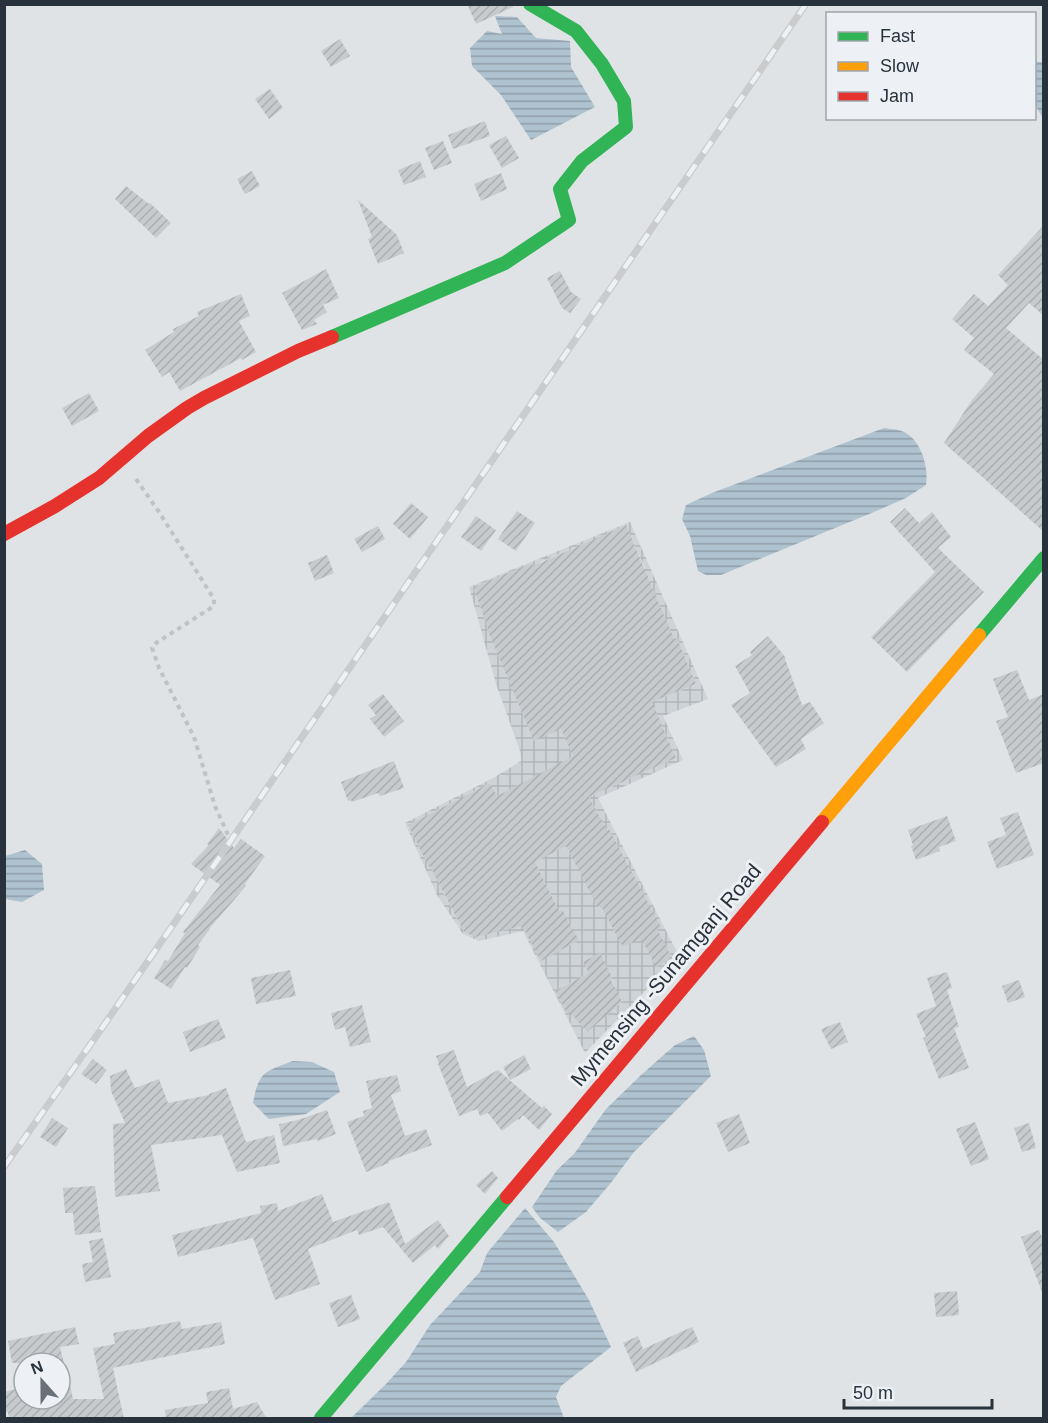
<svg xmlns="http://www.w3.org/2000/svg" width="1048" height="1423" font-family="Arial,sans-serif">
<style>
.industrial{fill:url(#industrial-grid);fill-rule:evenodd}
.water{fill:url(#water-rules)}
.building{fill:url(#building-hatch)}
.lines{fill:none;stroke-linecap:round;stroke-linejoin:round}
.path{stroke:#bfc2c6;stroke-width:4;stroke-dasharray:4.5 4.5;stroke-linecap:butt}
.fast{stroke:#30b455;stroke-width:14}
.slow{stroke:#ff9f0a;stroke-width:14}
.jam{stroke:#e5322d;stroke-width:14}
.rail-casing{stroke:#c9cbcd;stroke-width:7}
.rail{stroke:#edf1f5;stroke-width:4.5;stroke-dasharray:14;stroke-linecap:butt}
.labels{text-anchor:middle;stroke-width:6;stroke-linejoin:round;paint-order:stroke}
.street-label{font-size:21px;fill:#28323d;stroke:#edf1f5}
</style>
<defs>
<pattern id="industrial-grid" width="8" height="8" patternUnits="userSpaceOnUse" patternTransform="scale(1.5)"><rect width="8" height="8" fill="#ced3d8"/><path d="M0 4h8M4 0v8" fill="none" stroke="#b1b6ba"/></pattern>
<pattern id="water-rules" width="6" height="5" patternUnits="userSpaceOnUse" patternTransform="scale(1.5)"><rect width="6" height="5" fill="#afc2cf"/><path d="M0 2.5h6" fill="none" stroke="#8e9ea9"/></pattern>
<pattern id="building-hatch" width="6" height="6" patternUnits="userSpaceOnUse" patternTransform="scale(1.5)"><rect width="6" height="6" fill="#c8cbcd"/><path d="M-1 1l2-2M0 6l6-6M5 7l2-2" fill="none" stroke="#acafb1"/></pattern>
</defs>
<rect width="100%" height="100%" fill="#e0e3e5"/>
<!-- industrial -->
<path class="industrial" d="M630,522L708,699L663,716L683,760L598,798L679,956L585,1053L523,931L479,941L463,934L437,895L405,823L493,778L521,761L520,751L496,684L469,587ZM626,526L645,568L559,606L540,562ZM532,564L545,596L485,619L473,587ZM649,580L668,625L582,661L563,616ZM531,611L578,722L534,740L487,628ZM677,638L696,684L608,720L589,674ZM658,716L676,758L591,796ZM569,759L604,825V826L522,783ZM490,783L511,824L429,866L408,825ZM608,829H609L598,907L568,850ZM528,849L557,907L517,927L476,936L464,932L443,892ZM562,909L579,940L541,960L524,930ZM609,972L615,988L567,1013L555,991L589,973Z"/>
<!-- water -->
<g class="water">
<polygon points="495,16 517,17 536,38 570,41 571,67 595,107 531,140 501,95 472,66 470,48 487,31 502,34"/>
<polygon points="1035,62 1043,62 1043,118 1035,105"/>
<path d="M884,428C891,429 897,429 904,432C921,440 929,467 926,485L906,498L874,512L721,575H706L698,571L690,536L682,519L686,505L712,493Z"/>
<polygon points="25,850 42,864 44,890 22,902 5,899 5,856"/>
<polygon points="694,1036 704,1050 711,1076 634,1152 610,1184 586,1212 558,1232 540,1218 532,1207 557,1170 574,1154 606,1109 640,1076 675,1045"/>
<path d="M293,1061L312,1062L334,1072L340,1092L306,1114L269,1119L253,1103C259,1071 264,1072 293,1061Z"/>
<polygon points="525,1208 554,1242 589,1300 611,1347 561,1386 556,1397 564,1418 421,1418 420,1417 419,1418 351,1418 386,1384 406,1362 430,1325 480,1272 487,1253"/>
</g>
<!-- building -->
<g class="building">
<polygon points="467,4 512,4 513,7 476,24"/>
<polygon points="340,39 350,56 331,67 321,51"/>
<polygon points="270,89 283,108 269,119 255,99"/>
<polygon points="485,121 490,136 453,149 448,135"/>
<polygon points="506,136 519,158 502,168 489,145"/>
<polygon points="443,141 452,163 434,170 425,148"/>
<polygon points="420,161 426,177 404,185 398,170"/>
<polygon points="252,171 260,186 245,194 237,179"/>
<polygon points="501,173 507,189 481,201 474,184"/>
<polygon points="126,186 149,204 150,203 171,223 156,238 115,199"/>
<polygon points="358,200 397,235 404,253 378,264 368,239 372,237"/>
<polygon points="1044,225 1044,316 1029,303 1006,328 1044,360 1044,532 944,443 972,400 994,374 964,350 974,338 952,319 974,294 988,306 1008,285 998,275"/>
<polygon points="326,269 339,298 323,305 327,312 314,320 317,324 302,330 282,293"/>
<polygon points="560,271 571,292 581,299 570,313 562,308 547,278"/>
<polygon points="241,294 250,316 239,321 256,352 242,360 241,358 180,391 169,372 162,377 145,350 174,332 173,329 199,316 197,312"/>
<polygon points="89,393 99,411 72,426 62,408"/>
<polygon points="411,503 428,517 410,539 393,524"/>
<polygon points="905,508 919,523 932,512 951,537 938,548 984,592 907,672 871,637 935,572 890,522"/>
<polygon points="517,511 535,523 516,551 498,539"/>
<polygon points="476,516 496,530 481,551 461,537"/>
<polygon points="626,525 674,639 677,638 696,684 652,702 676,758 589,797 607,830 609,829 661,927 657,929 672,958 656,967 641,938 623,947 601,906 598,908 566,846 535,862 559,911 562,909 579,940 541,961 522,926 476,937 464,932 430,866 429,867 408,825 490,783 497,796 573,756 561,729 534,741 487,629 488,628 473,587 532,563 533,566"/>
<polygon points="378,526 385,539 362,552 354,539"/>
<polygon points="327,555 334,573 315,581 308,563"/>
<polygon points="768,636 786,658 785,659 802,705 810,702 824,723 801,739 806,749 776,767 731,705 750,693 735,666 752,655 750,652"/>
<polygon points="1017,670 1029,700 1044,694 1044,763 1016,773 996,721 1008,717 993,679"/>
<polygon points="383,694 404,721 384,737 370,719 376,715 368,705"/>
<polygon points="394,761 404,788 380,796 378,793 352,802 351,800 348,801 341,782"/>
<polygon points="1018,812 1034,855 997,869 987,842 1006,835 1000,818"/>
<polygon points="947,816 956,841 939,847 940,851 916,860 911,846 913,845 908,830"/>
<polygon points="219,828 234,848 241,839 265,856 245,884 246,886 209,929 210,929 198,945 200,947 187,968 185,967 171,989 154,978 165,960 168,961 185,933 183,932 220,885 191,864 209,845 207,844"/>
<polygon points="600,953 613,979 611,980 622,1002 587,1032 570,1012 567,1014 555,991 589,973 583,962"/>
<polygon points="290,970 296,996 256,1004 251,978"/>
<polygon points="947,972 952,988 947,990 959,1027 954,1028 969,1068 939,1079 923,1038 926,1037 916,1014 936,1006 927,978"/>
<polygon points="1019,980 1025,997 1008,1003 1002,986"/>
<polygon points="362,1005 371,1042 350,1047 345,1027 335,1030 331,1013"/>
<polygon points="218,1019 226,1038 190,1052 183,1032"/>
<polygon points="840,1022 848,1042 831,1049 821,1029"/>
<polygon points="454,1050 467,1087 498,1070 542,1108 544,1106 552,1114 539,1130 523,1115 519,1120 518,1119 502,1131 488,1113 480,1116 477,1109 459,1116 438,1064 439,1064 436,1056"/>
<polygon points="524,1055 531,1069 510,1080 503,1067"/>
<polygon points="93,1059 107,1070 96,1084 81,1074"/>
<polygon points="126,1069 135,1088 159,1079 168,1103 209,1095 209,1094 226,1088 246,1142 274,1135 280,1163 237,1172 222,1135 151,1145 160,1191 115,1197 113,1124 125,1123 111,1091 110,1076"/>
<polygon points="397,1075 401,1091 391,1095 405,1136 426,1129 432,1145 389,1161 389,1163 366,1172 347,1122 364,1116 363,1111 372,1108 366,1081"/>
<polygon points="327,1110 336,1134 318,1141 317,1139 283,1146 279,1124 298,1120"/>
<polygon points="739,1114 750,1143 728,1152 716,1123"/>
<polygon points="52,1118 68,1128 56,1147 40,1137"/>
<polygon points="975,1122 989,1159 971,1166 956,1129"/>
<polygon points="1029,1123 1036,1148 1022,1152 1014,1128"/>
<polygon points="492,1171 498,1178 485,1194 476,1185"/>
<polygon points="95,1186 101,1232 75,1235 73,1213 65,1213 63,1188"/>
<polygon points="322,1194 333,1222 389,1202 405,1244 438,1220 449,1236 438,1249 435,1245 413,1263 383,1227 359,1235 357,1230 308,1249 320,1284 275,1300 253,1238 178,1257 172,1235 261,1213 260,1206 277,1203 278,1211"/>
<polygon points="1039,1230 1044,1242 1044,1291 1042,1292 1021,1237"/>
<polygon points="103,1238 111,1277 85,1282 82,1264 93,1262 89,1241"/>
<polygon points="957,1291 959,1315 936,1317 934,1293"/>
<polygon points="351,1295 360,1319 338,1327 329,1303"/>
<polygon points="180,1321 182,1329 221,1322 225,1344 113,1368 124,1419 9,1419 8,1412 4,1413 4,1392 24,1387 24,1399 60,1399 60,1369 66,1368 73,1399 104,1399 93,1348 115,1344 113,1333 134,1329 134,1330"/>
<polygon points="75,1327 79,1344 60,1347 64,1363 12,1363 8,1341"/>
<polygon points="692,1327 699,1342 636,1372 623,1343 638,1336 643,1349"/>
<polygon points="229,1388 233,1409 257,1402 267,1419 166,1419 165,1410 208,1403 206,1392"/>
</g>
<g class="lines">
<!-- path -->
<polyline class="path" points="136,479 159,512 214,599 214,606 156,643 152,648 159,668 194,737 215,806 228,835"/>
<!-- fast -->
<g class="fast">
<polyline points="332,337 505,263 569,220 560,189 582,161 626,127 624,101 602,64 576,31 530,4"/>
<polyline points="979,635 1044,558"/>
<polyline points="321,1418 507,1197"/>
</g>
<!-- slow -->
<polyline class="slow" points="822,822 979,635"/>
<!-- jam -->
<g class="jam">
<polyline points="4,534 55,506 99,478 148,436 187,408 204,398 298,351 332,337"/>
<polyline points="507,1197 822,822"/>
</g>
<defs>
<polyline id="rail" points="4,1167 102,1028 806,4"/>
</defs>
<!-- rail casing -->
<use href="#rail" class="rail-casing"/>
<!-- rail -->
<use href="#rail" class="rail"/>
</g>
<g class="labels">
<!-- street labels -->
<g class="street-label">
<text transform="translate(666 975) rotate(-50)" y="7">Mymensing -Sunamganj Road</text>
</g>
</g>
<!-- border -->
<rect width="1048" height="1423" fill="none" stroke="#28323d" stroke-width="12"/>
<!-- legend -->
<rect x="826" y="12" width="210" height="108" fill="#edf1f5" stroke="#9ea5ab" stroke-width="1.5"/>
<rect x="838" y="32" width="30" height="9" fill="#30b455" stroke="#9ea5ab" stroke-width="1.5"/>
<text x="880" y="42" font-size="18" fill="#28323d">Fast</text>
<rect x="838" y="62" width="30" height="9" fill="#ff9f0a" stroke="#9ea5ab" stroke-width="1.5"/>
<text x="880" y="72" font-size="18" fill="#28323d">Slow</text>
<rect x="838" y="92" width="30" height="9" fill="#e5322d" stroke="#9ea5ab" stroke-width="1.5"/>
<text x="880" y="102" font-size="18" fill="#28323d">Jam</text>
<!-- north arrow -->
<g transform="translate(42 1381) rotate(339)"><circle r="28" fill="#edf1f5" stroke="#9ea5ab" stroke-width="1.5"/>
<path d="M0-4.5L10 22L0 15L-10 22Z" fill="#687078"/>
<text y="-9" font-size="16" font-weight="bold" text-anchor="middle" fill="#28323d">N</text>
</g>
<!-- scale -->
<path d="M844 1399v9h148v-9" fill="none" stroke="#28323d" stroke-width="3"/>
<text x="853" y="1399" font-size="18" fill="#28323d" stroke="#edf1f5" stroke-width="4.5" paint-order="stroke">50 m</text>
</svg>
